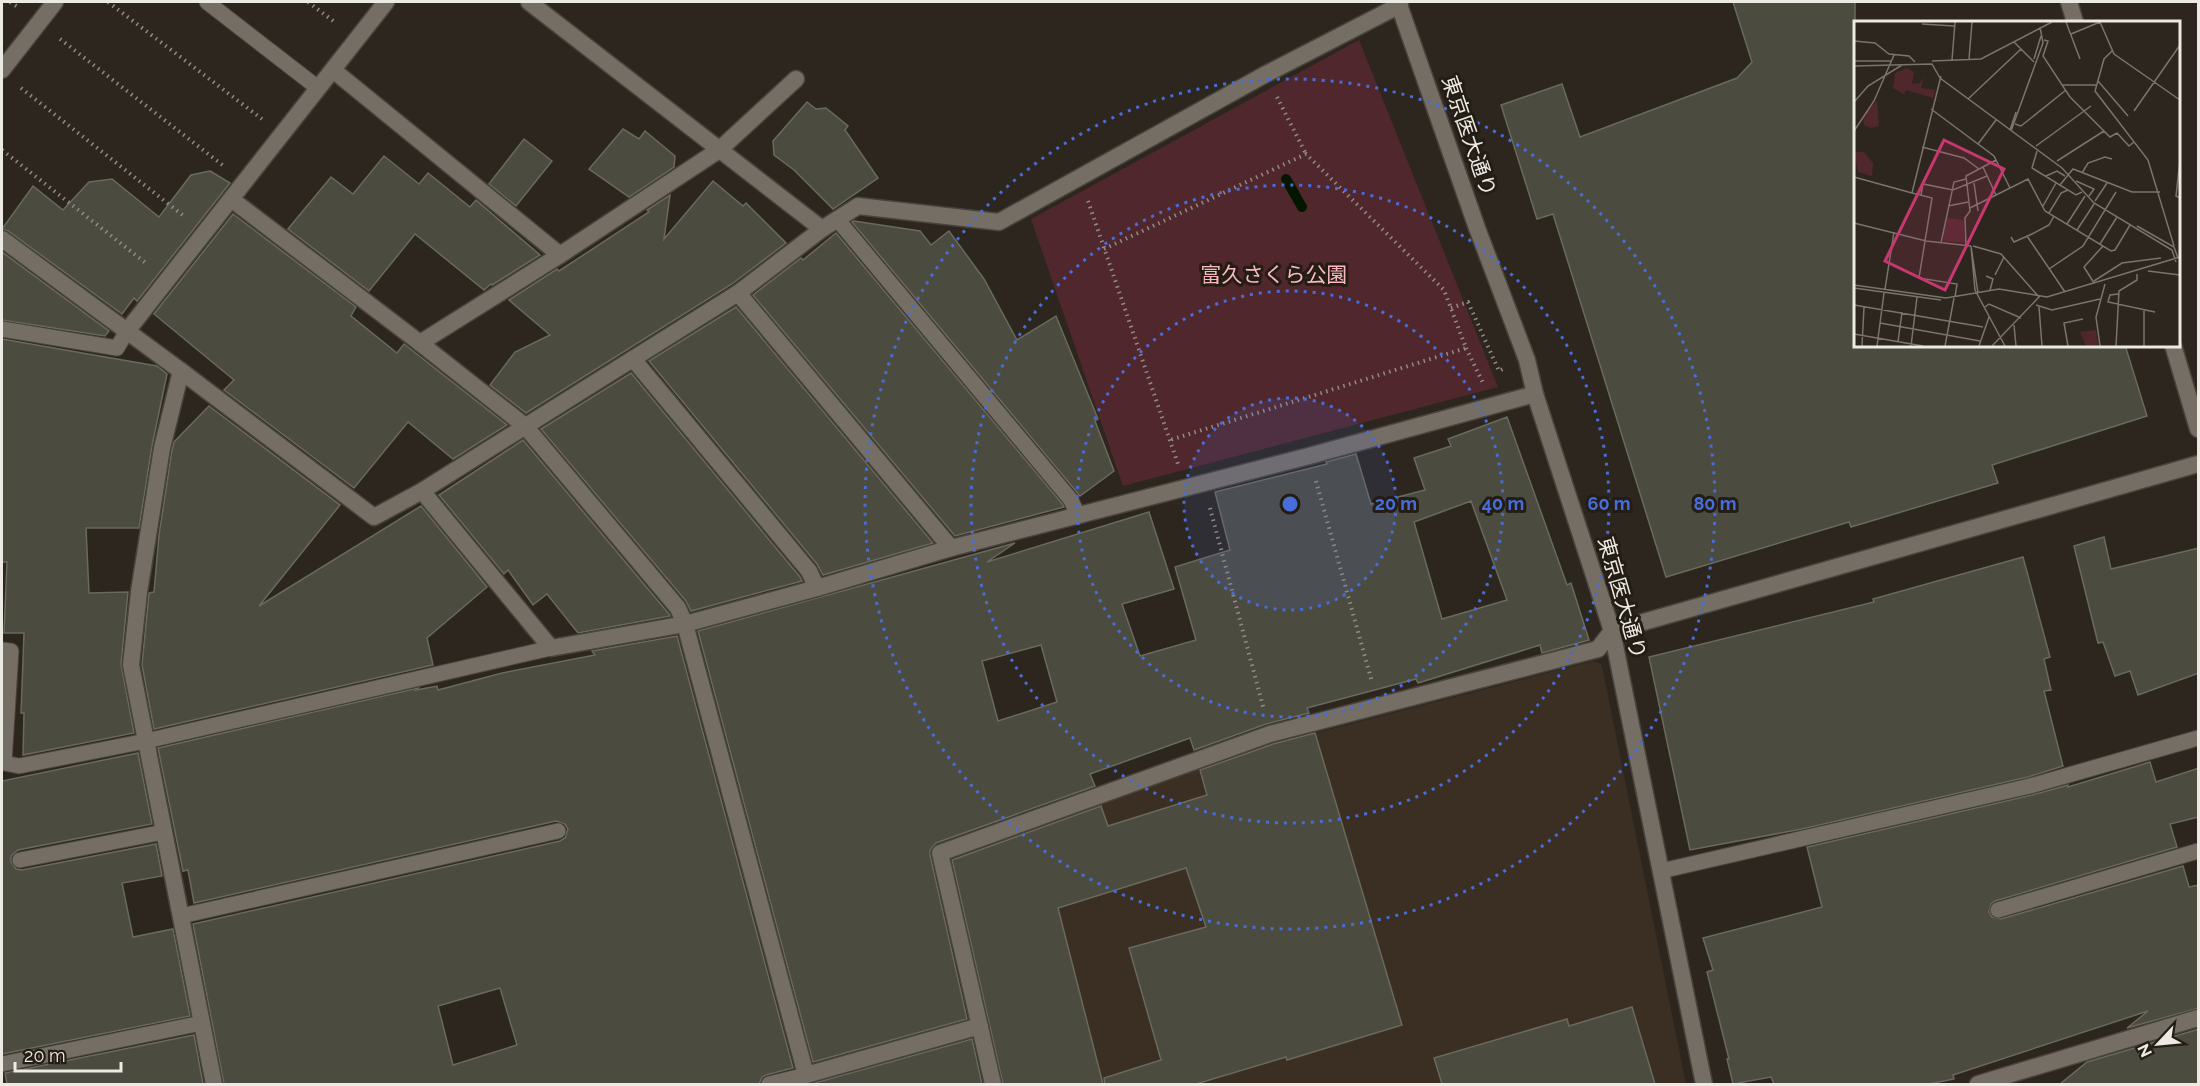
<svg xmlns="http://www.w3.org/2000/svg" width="2200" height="1086" font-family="Raleway,'Noto Sans JP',sans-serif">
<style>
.built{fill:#3a2f22}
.green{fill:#50272d}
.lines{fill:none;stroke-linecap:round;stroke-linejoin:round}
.stream{stroke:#021600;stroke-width:10}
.building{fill:#4c4b40;stroke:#69695d;stroke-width:1.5;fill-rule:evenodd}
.service-casing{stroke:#49433d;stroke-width:17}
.minor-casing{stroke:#49433d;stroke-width:19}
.tertiary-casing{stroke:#49433d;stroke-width:19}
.path{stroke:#918b84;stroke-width:4;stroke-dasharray:1.5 4.5;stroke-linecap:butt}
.service{stroke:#756e64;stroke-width:15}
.minor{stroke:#756e64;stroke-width:16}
.tertiary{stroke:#756e64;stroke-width:16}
.ring{fill:none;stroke:#476dda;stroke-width:3;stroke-dasharray:3 6}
.labels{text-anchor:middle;stroke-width:6;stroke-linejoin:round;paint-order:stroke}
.street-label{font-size:21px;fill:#ede9e3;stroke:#231d15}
.park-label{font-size:21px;fill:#fab7be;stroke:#231d15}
.inset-road{fill:none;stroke:#7a746d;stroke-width:1.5}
.view{fill:#c8376f;fill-opacity:0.15;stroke:#c8376f;stroke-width:3}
.inset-edge{fill:none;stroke:#ede9e3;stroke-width:3}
.centre{fill:#476dda;stroke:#231d15;stroke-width:3}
.ring-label{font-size:18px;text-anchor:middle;font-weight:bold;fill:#476dda;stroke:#231d15;stroke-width:6;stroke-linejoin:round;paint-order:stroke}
</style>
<rect width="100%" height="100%" fill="#2d261e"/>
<!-- built -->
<polygon class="built" points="1593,661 1601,664 1603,671 1686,1084 1006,1084 956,866 960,857 968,850 1201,763"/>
<!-- green -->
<polygon class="green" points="1359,40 1498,387 1123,486 1031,219"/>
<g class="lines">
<!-- stream -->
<polyline class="stream" points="1286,179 1302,207"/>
</g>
<!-- building -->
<g class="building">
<polygon points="1733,2 1855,2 1855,345 2125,345 2147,416 1992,465 1998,483 1851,527 1849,522 1666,577 1553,214 1537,219 1501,105 1562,84 1580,137 1737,78 1752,62"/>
<polygon points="807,102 816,109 826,108 848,126 845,130 878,178 833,209 794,170 774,155 773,141"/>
<polygon points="623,129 639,139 645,131 675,156 674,167 629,197 589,169"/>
<polygon points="524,139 552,161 516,206 489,184"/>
<polygon points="384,156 419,184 428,173 470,207 476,200 540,255 492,285 491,284 484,290 415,234 369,291 288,229 331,177 353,194"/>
<polygon points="210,171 230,183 137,301 134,298 122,314 8,231 2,229 33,186 63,210 89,182 112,179 159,217 191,175"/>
<polygon points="713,181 743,206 746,203 786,243 732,284 526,413 490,385 515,352 550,335 509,300 557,269 559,271 649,212 647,210 670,195 664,239"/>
<polygon points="233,214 356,307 351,316 397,353 404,344 507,425 453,459 408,422 354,488 224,390 234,380 154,314"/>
<polygon points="854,221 920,231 931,245 949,231 984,279 1017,340 1056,316 1098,419 1095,421 1114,471 1080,496 852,222"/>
<polygon points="836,233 1063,505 1064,507 955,536 753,295 801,258 803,260"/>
<polygon points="2,252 109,331 105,336 2,320"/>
<polygon points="736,307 933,543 823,575 817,564 649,361"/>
<polygon points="2,339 157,366 167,374 152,446 139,528 86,528 89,593 128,592 121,664 134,733 23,755 24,713 21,713 24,633 4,633 7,562 2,562"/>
<polygon points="631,373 800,577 802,581 691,611 686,601 541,429"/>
<polygon points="209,406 340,505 259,606 421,506 487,587 427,638 433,665 154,729 142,665 149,593 154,592 159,535 172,450 174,442"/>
<path d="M1507,417L1567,585L1571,583L1589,640L1542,653L1540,645L1418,683L1416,679L1307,708L1309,713L1266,724L1194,750L1190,738L1090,774L1095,786L936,843L930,850V855L967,1019L813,1062L698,631L1015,543L987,562L1149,512L1174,589L1122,604L1140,656L1196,640L1175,567L1230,550L1215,492L1327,464L1326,462L1356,454L1371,504L1425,490L1414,458L1451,446L1448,439ZM1471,501L1507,600L1442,619L1414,522ZM1041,645L1057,702L998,721L982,661Z"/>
<polygon points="523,440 669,614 670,616 578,633 547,594 533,605 508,570 504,574 439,495"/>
<polygon points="2104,537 2111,569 2199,548 2199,673 2138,695 2130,671 2115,676 2103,642 2098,643 2074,546"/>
<polygon points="2023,557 2050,657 2044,659 2051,690 2044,691 2063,766 2028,777 1802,829 1690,850 1649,657 1874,602 1873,599"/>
<path d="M677,636L793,1068L766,1075L762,1077L759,1084H224L193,924L560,841L565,838L568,829L565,824L556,821L194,903L188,870L183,871L158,748L418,688L416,690L437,686L438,690L502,673L595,655L592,651ZM500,988L517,1045L453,1065L438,1006Z"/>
<polygon points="1315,733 1402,1025 1287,1060 1286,1057 1196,1084 1105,1084 1104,1078 1161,1060 1129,948 1206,927 1186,868 1058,908 1103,1084 1003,1084 952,860 1101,806 1108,826 1207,795 1200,770 1273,744"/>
<polygon points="138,753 152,824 18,850 11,856 11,862 16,869 22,870 156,844 162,876 122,883 133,937 173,929 190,1016 2,1054 2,781"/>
<polygon points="2150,762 2156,782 2199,768 2199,817 2170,824 2177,847 1995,901 1991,904 1989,912 1992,917 2001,919 2183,866 2189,887 2199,885 2199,1008 2127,1028 2148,1011 1953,1075 1954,1079 1929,1084 1774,1084 1771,1077 1733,1084 1727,1059 1729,1059 1707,972 1713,970 1703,938 1822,907 1807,847 2032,795 2068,785 2068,787"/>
<polygon points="1632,1007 1655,1084 1442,1084 1434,1058 1567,1019 1569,1026"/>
<polygon points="2199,1029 2199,1084 2060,1084 2087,1062"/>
<polygon points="194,1035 203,1084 7,1084 5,1073"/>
<polygon points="972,1039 982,1084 811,1084"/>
</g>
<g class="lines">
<defs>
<g id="service">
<polyline points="207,2 318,88"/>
<polyline points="837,219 1071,500 1078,516"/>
<polyline points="2,329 117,348 127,331"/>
<polyline points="2,650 11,651 4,763 19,766 146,741 551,648"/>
<polyline points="20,860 164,832"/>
<polyline points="1661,871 2030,786 2198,738"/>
<polyline points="1998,910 2198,851"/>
<polyline points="181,916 558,831"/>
<polyline points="2,1064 202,1023"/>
<polyline points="769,1084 806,1075"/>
</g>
<g id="minor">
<polyline points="2069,2 2075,22"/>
<polyline points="2,70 55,2"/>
<polyline points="333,70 560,255"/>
<polyline points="231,199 420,343 525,426 678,608 685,624 806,1075 980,1026"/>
<polyline points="2,239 181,371 374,517 422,491 738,293 822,229 858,206 999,222 1266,74 1400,5"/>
<polyline points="738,293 951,548"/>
<polyline points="127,331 386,2"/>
<polyline points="420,343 560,255 719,150 796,79"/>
<polyline points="2173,345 2198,429"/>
<polyline points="633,359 809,571 817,588"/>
<polyline points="181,371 162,448 139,592 131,665 214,1084"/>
<polyline points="422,491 551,648 685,624 817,588 951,548 1309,456 1535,394"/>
<polyline points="993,1084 940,853 1270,734 1598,649 1612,631 2198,464"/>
<polyline points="1978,1084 2198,1018"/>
</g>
<g id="tertiary">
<polyline points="529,2 822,229"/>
<polyline points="1398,2 1477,228 1527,360 1535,394 1612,631 1704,1084"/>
</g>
</defs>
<!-- service casing -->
<use href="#service" class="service-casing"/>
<!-- minor casing -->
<use href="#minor" class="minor-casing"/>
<!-- tertiary casing -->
<use href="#tertiary" class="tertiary-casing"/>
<!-- path -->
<g class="path">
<polyline points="10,2 18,7"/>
<polyline points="108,2 262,119"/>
<polyline points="308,2 336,23"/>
<polyline points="60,39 225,167"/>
<polyline points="21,88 185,217"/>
<polyline points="1277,97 1306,154"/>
<polyline points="2,150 147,264"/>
<polyline points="1088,201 1178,464"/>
<polyline points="1104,249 1306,154 1444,290 1466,348 1170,440"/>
<polyline points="1451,308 1468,302 1499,371 1503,369"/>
<polyline points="1466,348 1483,383"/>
<polyline points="1316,481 1372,682"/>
<polyline points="1210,508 1264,710"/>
</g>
<!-- service -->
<use href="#service" class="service"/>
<!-- minor -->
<use href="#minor" class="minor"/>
<!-- tertiary -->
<use href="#tertiary" class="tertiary"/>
</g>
<!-- distance rings -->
<circle cx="1290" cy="504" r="106" fill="#476dda" fill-opacity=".12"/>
<g class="ring">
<circle cx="1290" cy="504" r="106"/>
<circle cx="1290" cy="504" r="213"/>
<circle cx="1290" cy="504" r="319"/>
<circle cx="1290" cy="504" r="425"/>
</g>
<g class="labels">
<!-- street labels -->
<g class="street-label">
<text transform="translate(1469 136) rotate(71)" y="7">東京医大通り</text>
<text transform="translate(1622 598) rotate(74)" y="7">東京医大通り</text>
</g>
<!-- park labels -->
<g class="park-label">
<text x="1274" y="282">富久さくら公園</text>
</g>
</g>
<!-- overview -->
<g transform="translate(1854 21)">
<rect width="326" height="326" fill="#2d261e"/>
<path d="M53,47L60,51L58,63L66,62L70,55L67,67L81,69L79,77L52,69L50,73L39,67L41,52ZM23,80L25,105L17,107L10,104L9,95ZM0,131H10L19,142L18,155L4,151ZM93,197L110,199L111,222L89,220ZM242,309L244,325H232L226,311Z" fill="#50272d"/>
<path class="inset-road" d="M212,1L226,38M246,1L260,33L326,79M68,3L100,5M217,13L246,1M190,19L194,20L189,35L216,76L256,116L263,112L275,125L280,121M0,20L21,22L35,33L55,35L61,41M160,21L180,41M258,30L250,38L241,70L294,139L320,225M115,38L118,1M180,38L187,15M98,39L101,1M0,40H38M78,40L127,38L198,1M0,45L78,43L86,57L208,147L240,182L318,229L322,241M87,55L58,172L78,177L65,257L103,263L101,276M244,60L274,95M209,64H242M114,78L167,28M0,81L14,65L48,44M77,88L140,135L156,167M280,90L326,24M161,103L167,105L212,69M156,109L162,91M0,110L20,80L40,34M157,110L189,22L186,6M124,123L142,99M182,125L237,85M68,126L110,137L125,148M183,130L178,147L222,174L228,171M326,139L322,175L326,177M203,140L250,110M129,146L142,174M228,152L234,142L251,136L258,138M192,155L203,150L211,155M0,156L58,172M222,160L240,168L235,175M120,162L124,190M206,164L219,148L278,171H306M67,174L69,163L99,169L133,155M241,180L253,162M94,185L114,181M189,185L202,162M116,187L174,158L191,190L257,230L261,229L276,204M195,192L207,172L214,169M0,202L72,220L117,225M213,203L231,175M283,205L320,226L324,237M223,209L240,183M173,215L211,271M157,216L160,221L178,213L195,204L200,195M87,222L100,161L112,158M246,223L263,196M112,224L111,197L116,190L112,155L142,139M119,225L147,233L185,276L138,325M195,248L229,225L262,171M294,250L326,254M141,254L150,236M132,255L139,258L136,269M240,260L268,242L307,237M240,262L230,246L249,225M0,264L92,277L145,268L193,276L326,236M0,267L87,279M31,268L40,211M124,272L117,225L121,269L151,325M264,273L256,274L254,281L301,291M0,284L129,306M182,284L198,289L246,278M131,286L135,283L167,297M185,286L188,325M290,289V325M26,302L126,320M160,304L162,325M0,313L69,325M44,321L48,291M8,325L10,286M23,325L30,272M57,325L63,276M91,325L100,277M125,325L135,296M214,325L210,302L229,298M246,325L242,296L251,263M262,325L265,270L283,259V253"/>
<path class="view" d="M90,119L150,148L91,269L31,240Z"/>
<rect width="326" height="326" class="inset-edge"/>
</g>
<circle cx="1290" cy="504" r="9" class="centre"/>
<g class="ring-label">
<text x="1396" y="510">20 m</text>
<text x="1503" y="510">40 m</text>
<text x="1609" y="510">60 m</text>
<text x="1715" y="510">80 m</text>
</g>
<!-- border -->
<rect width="2200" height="1086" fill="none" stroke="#ede9e3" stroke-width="6"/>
<!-- north arrow -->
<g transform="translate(2158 1044) rotate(244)" stroke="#231d15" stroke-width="4.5" paint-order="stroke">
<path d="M0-4.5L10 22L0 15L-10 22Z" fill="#ede9e3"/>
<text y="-9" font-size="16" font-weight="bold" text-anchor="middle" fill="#ede9e3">N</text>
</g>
<!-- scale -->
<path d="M15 1062v9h106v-9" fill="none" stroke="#ede9e3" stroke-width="3"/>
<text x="24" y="1062" font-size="18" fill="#ede9e3" stroke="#231d15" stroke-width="4.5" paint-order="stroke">20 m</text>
</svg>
